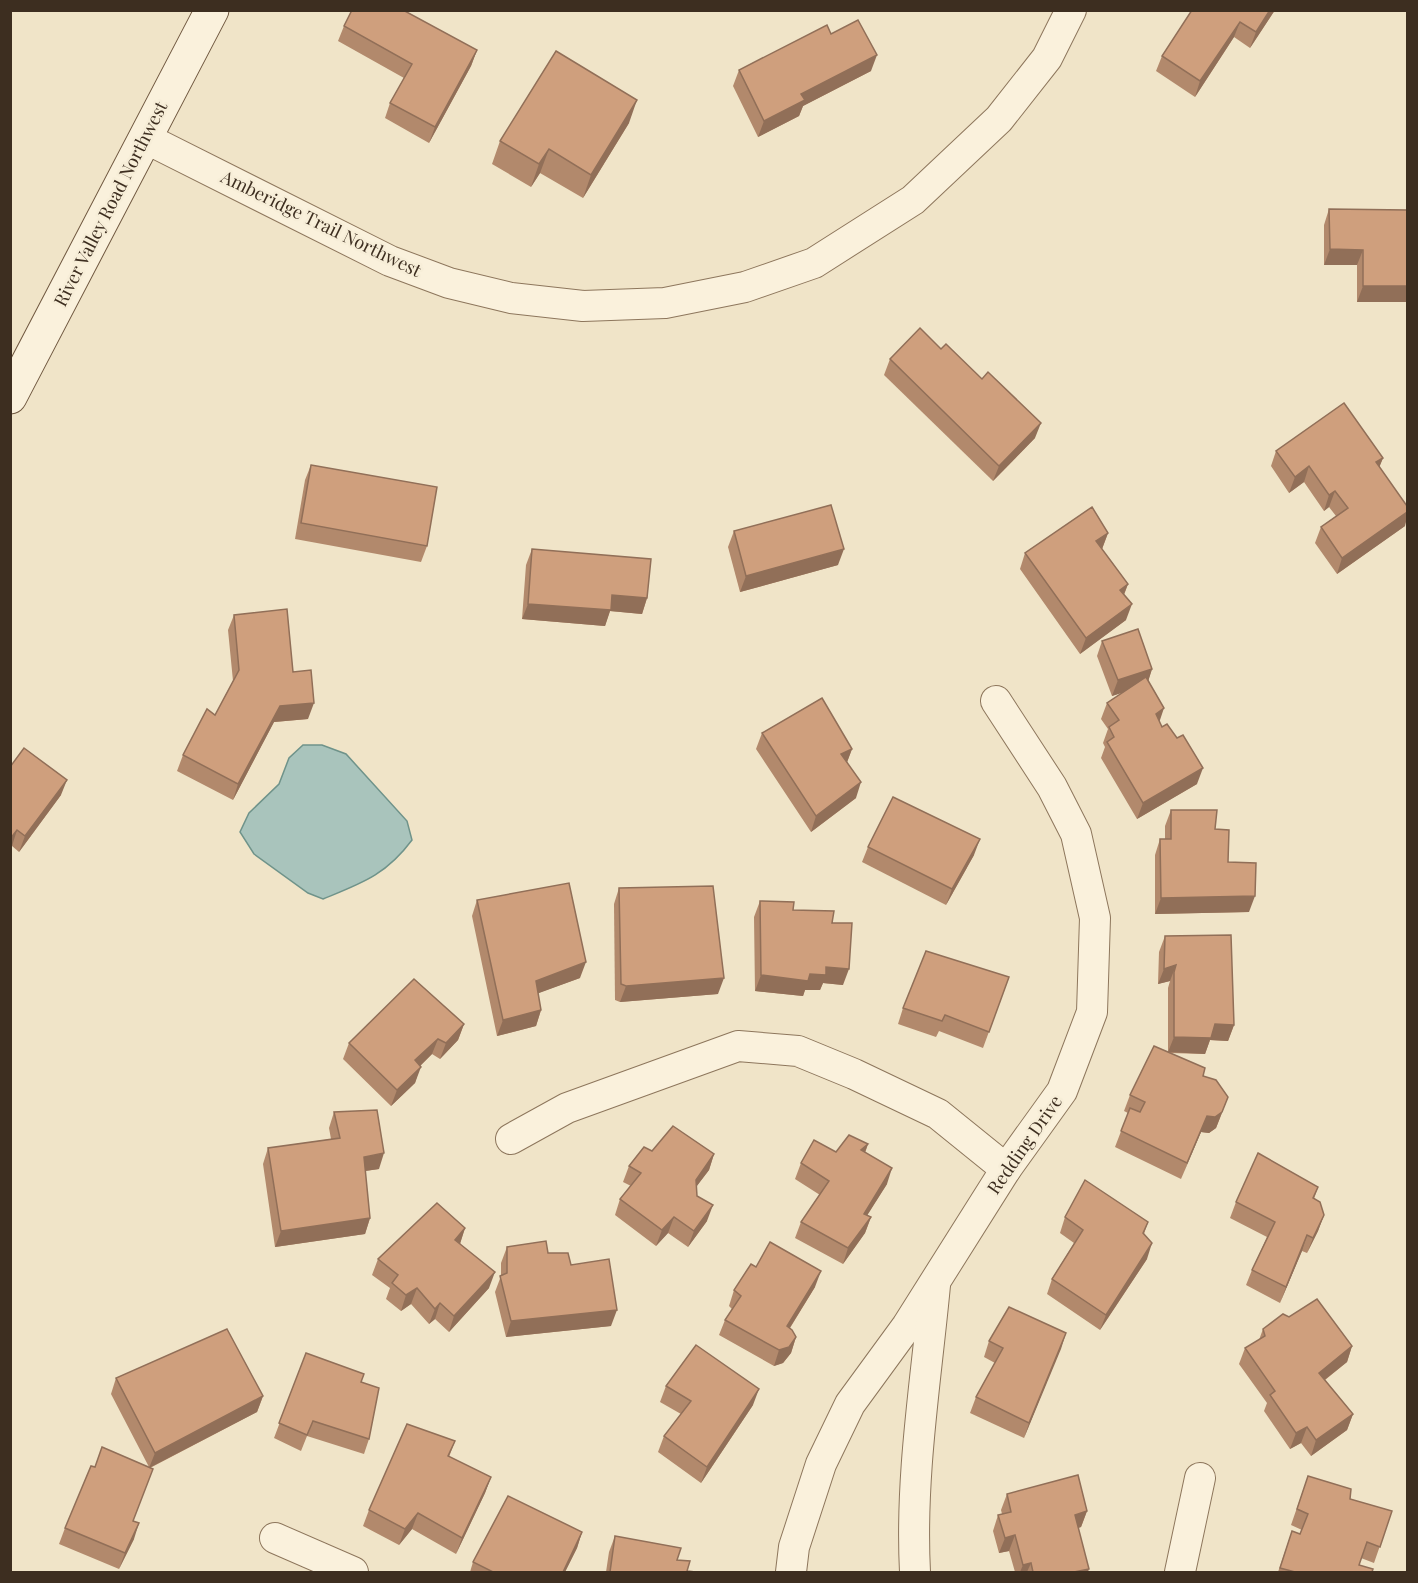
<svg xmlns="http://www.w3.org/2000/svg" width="1418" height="1583" font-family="'Playfair Display',serif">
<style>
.water{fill:#a9c4bc;stroke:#6f938a;stroke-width:1.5}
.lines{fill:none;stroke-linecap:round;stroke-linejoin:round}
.street-casing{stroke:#8d765c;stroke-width:32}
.secondary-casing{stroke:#6f573f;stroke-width:35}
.street{stroke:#faf1dc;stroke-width:30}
.secondary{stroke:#faf1dc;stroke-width:33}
.wall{fill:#b2896c}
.shaded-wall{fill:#916f58}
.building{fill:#cf9f7d;stroke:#916f58;stroke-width:1.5}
.labels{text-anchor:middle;stroke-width:5;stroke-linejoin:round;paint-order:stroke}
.street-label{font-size:18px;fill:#3d2e20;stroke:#f7eed8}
</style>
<rect width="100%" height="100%" fill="#f0e4c8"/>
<!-- water -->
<path class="water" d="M303,745H322L346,754L407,821L412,840C386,875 362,883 323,899L308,893L254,854L240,832L249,813L279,784L289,758Z"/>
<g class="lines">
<defs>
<g id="street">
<polyline points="145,138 390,261 449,283 511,298 583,306 665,303 745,287 814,263 913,200 999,119 1047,58 1071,10"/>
<polyline points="511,1139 567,1108 738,1046 798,1051 854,1074 938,1114 1006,1169"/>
<polyline points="275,1538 353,1572"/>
<polyline points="791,1572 794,1547 821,1464 850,1404 907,1326 1006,1169 1062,1091 1092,1012 1095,918 1076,834 1052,787 996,701"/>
<path d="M915,1572C910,1476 926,1381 935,1285"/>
<polyline points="1180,1572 1200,1478"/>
</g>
<polyline id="secondary" points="10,397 212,10"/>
</defs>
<!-- street casing -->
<use href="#street" class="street-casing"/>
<!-- secondary casing -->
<use href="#secondary" class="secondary-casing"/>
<!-- street -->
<use href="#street" class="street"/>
<!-- secondary -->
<use href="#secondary" class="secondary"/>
</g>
<!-- wall -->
<g class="wall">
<polygon points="1192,10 1275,10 1250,48 1234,37 1195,97 1156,71 1162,56"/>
<polygon points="344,26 477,50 471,66 429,143 385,118 390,103 404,78 338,41"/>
<polygon points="831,34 871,71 803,106 799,116 758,137 733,86 739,70"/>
<polygon points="629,123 583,198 540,173 531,187 492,164 500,141"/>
<polygon points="1329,209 1407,210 1407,302 1357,302 1357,265 1324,265 1324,225"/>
<polygon points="941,349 982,379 1035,438 993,481 884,375 890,359"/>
<polygon points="1276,451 1383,458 1379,467 1405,526 1337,574 1315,543 1321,527 1336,516 1329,507 1324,511 1304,482 1289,493 1271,466"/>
<polygon points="311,465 427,546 421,562 295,539 305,480"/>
<polygon points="734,531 838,565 740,592 728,547"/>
<polygon points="1108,533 1102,549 1128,584 1124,595 1126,620 1080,654 1020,569 1025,553"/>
<polygon points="532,549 647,598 642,614 610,611 605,626 522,619 526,565"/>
<polygon points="234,615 293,672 308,719 274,722 233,800 177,771 183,755 215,715 233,681 228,630"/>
<polygon points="1102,641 1152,669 1148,681 1159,722 1197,784 1137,819 1101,758 1105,747 1103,743 1108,729 1101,719 1107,703 1123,692 1112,696 1097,656"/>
<polygon points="762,733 852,749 847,762 856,798 811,832 756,749"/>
<polygon points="10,767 61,795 19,852 12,846"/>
<polygon points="1171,810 1215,829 1249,912 1155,914 1155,855 1160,839 1165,839 1165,826"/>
<polygon points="868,847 974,855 946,905 862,862"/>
<polygon points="619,888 718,994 620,1002 615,1000 614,904"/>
<polygon points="477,900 580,978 538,993 541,1010 536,1026 497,1036 472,916"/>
<polygon points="760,901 793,910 832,923 843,985 823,983 820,990 805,990 803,996 755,991 754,917"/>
<polygon points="1165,936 1234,1025 1228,1041 1210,1040 1205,1054 1169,1053 1203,1076 1222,1113 1216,1128 1209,1133 1201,1132 1181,1179 1115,1147 1128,1113 1124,1111 1130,1095 1168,1052 1168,988 1170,981 1158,984 1159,952"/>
<polygon points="1009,977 983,1048 939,1031 936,1037 898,1024 903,1008"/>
<polygon points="464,1024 458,1040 440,1059 432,1054 420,1066 415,1083 391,1106 343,1059 349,1043"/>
<polygon points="334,1112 379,1169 365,1171 370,1218 365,1234 275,1247 263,1164 268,1148 331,1139 329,1128"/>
<polygon points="868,1144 865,1153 887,1184 867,1215 871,1217 865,1233 843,1264 795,1238 801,1222 820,1195 795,1179 801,1163 836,1152"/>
<polygon points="652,1151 714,1154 709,1170 696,1187 697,1196 707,1221 688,1247 668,1233 656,1246 615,1215 620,1199 631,1186 623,1182 629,1166"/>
<polygon points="1318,1187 1314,1199 1324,1215 1318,1231 1307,1253 1302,1251 1280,1303 1246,1285 1252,1270 1267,1237 1230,1218 1236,1202"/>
<polygon points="1065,1217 1148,1222 1144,1234 1147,1259 1100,1330 1047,1294 1052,1279 1074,1243 1060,1233"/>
<polygon points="465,1228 460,1243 489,1288 449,1332 435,1319 429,1324 411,1304 401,1311 386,1299 390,1288 372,1275 378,1259"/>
<polygon points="507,1247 548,1253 571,1265 611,1326 506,1337 495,1292 501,1276 501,1263"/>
<polygon points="756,1267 815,1287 790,1328 796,1337 791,1353 783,1363 774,1366 719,1335 725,1320 732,1309 729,1306 734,1290"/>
<polygon points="1263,1329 1352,1346 1347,1362 1325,1380 1353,1414 1347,1430 1311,1456 1301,1443 1290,1449 1264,1411 1267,1403 1239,1364 1245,1348 1259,1340"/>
<polygon points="1066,1333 1024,1438 970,1413 976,1397 995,1363 984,1357 989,1341"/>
<polygon points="306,1353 361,1382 369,1439 364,1454 307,1436 301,1451 274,1438"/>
<polygon points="116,1378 263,1396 257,1412 150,1468 133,1521 134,1539 119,1569 59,1544 65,1528 95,1467 149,1467 111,1394"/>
<polygon points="666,1386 753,1405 701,1483 658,1452 664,1436 681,1414 660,1402"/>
<polygon points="455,1441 449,1457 491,1477 485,1493 456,1554 412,1529 399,1545 363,1526 369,1510"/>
<polygon points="1308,1476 1350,1499 1392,1511 1374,1563 1361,1558 1359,1565 1372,1572 1278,1572 1292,1531 1300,1534 1302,1530 1291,1525"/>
<polygon points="1007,1494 1087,1511 1081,1527 1078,1528 1088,1572 1015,1572 1009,1551 999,1553 993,1531 998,1515 1002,1514 1001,1510"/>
<polygon points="582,1532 577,1548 565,1572 470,1572 473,1562"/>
<polygon points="615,1536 677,1560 687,1571 696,1572 606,1572 609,1552"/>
</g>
<!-- shaded-wall -->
<g class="shaded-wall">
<polygon points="1270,10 1275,10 1250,48 1256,32"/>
<polygon points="1240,22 1234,37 1195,97 1200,81"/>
<polygon points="477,50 471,66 429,143 435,127"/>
<polygon points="877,55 871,71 803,106 799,116 758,137 764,121 801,94"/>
<polygon points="637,100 629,123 583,198 591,175"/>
<polygon points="549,149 540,173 531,187 539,164"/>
<polygon points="1330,249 1363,250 1357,265 1324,265"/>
<polygon points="1363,286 1407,286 1407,302 1357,302"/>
<polygon points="1041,423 1035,438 993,481 999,466"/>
<polygon points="1383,458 1377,473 1376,462"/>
<polygon points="1309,466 1304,482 1289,493 1295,477"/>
<polygon points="1335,491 1329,507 1324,511 1329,495"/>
<polygon points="1407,512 1407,518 1405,526 1337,574 1342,558"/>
<polygon points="1108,533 1102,549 1090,557 1096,541"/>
<polygon points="844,549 838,565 740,592 746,576"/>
<polygon points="1128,584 1122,599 1120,590"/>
<polygon points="612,595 647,598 642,614 610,611 605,626 522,619 528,604"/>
<polygon points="1132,604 1126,620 1080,654 1086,638"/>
<polygon points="1152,669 1147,685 1112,696 1118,680"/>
<polygon points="314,703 308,719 274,722 233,800 238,784 280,706"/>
<polygon points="1164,708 1159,723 1156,714"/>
<polygon points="852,749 846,765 841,754"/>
<polygon points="1203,768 1197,784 1137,819 1143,803"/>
<polygon points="67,780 61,795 19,852 25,836"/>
<polygon points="861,782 856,798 811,832 816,816"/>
<polygon points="17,830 12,846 10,847 10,839"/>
<polygon points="980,839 974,855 946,905 952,889"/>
<polygon points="1255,896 1249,912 1155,914 1161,898"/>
<polygon points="586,962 580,978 531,996 536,981"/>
<polygon points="1176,965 1170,981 1158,984 1164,969"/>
<polygon points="826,967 849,969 843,985 823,983 820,990 805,990 803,996 755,991 761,975"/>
<polygon points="724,978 718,994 620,1002 626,986"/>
<polygon points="541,1010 536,1026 497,1036 503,1020"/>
<polygon points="464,1024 458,1040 440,1059 446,1043"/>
<polygon points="1215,1024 1234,1025 1228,1041 1210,1040 1205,1054 1168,1052 1174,1037"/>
<polygon points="438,1039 432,1054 410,1076 415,1060"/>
<polygon points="421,1067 415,1083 391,1106 397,1090"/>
<polygon points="1228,1097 1216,1128 1209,1133 1201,1132 1181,1179 1207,1116"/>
<polygon points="868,1144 862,1160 861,1150"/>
<polygon points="384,1153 379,1169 358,1172 364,1157"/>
<polygon points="714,1154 709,1170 690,1195 696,1180"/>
<polygon points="892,1168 887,1184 858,1230 864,1214"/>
<polygon points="713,1205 707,1221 688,1247 694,1231"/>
<polygon points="1324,1215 1318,1231 1307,1253 1313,1238"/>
<polygon points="674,1217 668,1233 656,1246 662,1230"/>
<polygon points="871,1217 865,1233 843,1264 848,1248"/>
<polygon points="370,1218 365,1234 275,1247 281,1231"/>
<polygon points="465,1228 460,1244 455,1240"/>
<polygon points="1307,1235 1302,1251 1280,1303 1286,1287"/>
<polygon points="1152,1243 1147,1259 1100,1330 1106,1315"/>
<polygon points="821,1271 815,1287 781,1342 787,1326"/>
<polygon points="495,1272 489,1288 449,1332 454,1316"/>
<polygon points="417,1288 411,1304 401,1311 406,1295"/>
<polygon points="440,1303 435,1319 429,1324 435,1309"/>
<polygon points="617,1310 611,1326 506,1337 511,1321"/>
<polygon points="1066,1333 1061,1349 1024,1438 1029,1423"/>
<polygon points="796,1337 791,1353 783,1363 774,1366 779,1350"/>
<polygon points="1352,1346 1347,1362 1313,1389 1319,1373"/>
<polygon points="759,1389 753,1405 701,1483 707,1467"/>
<polygon points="263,1396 257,1412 149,1468 155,1453"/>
<polygon points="1353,1414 1347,1430 1311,1456 1316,1440"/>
<polygon points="1307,1427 1301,1443 1290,1449 1296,1433"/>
<polygon points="491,1477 485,1493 456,1554 462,1538"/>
<polygon points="1087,1511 1081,1527 1069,1531 1075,1515"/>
<polygon points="418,1513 412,1529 399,1545 405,1529"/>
<polygon points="139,1523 134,1539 119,1569 125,1553"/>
<polygon points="582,1532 577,1548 565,1572 563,1572"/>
<polygon points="1015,1535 1009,1551 999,1553 1005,1538"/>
<polygon points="1031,1563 1027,1572 1020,1572 1023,1565"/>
<polygon points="1089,1569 1088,1572 1074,1572"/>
</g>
<!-- building -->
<g class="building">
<polygon points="352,10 403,10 477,50 435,127 390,103 412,64 344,26"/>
<polygon points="1192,10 1270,10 1256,32 1240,22 1200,81 1162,56"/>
<polygon points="858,20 877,55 801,94 805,100 764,121 739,70 827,25 831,34"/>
<polygon points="556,51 637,100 591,175 549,149 539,164 500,141"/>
<polygon points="1329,209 1407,210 1407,286 1363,286 1363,250 1330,249"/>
<polygon points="920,328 941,349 946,344 982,379 988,372 1041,423 999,466 890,359"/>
<polygon points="1344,403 1383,458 1376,462 1407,506 1407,512 1342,558 1321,527 1348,508 1335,491 1329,495 1309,466 1295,477 1276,451"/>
<polygon points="311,465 437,487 427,546 301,523"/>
<polygon points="831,505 844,549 746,576 734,531"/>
<polygon points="1092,507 1108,533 1096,541 1128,584 1120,590 1132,604 1086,638 1025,553"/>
<polygon points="532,549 651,559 647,598 612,595 611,610 528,604"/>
<polygon points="287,609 293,672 311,670 314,703 280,706 238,784 183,755 207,709 215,715 239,670 234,615"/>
<polygon points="1138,629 1152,669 1118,680 1102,641"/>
<polygon points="1146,677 1164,708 1156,714 1162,727 1167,724 1177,738 1183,735 1203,768 1143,803 1107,742 1114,737 1109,727 1119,720 1107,703"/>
<polygon points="822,698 852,749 841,754 861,782 816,816 762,733"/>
<polygon points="24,748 67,780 25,836 17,830 10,839 10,767"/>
<polygon points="893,797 980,839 952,889 868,847"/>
<polygon points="1171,810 1217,810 1215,829 1229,830 1228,862 1256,863 1255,896 1161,898 1160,839 1171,839"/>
<polygon points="569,883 586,962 536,981 541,1010 503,1020 477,900"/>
<polygon points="713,886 724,978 626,986 621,984 619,888"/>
<polygon points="760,901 794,902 793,910 834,911 832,923 852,923 849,969 826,967 826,975 810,974 808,981 761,975"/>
<polygon points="1231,935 1234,1025 1215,1024 1211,1038 1174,1037 1174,972 1176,965 1164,969 1165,936"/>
<polygon points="926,951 1009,977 989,1032 945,1015 942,1021 903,1008"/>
<polygon points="414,979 464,1024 446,1043 438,1039 415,1060 421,1067 397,1090 349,1043"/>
<polygon points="1154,1046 1205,1068 1203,1076 1216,1080 1228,1097 1222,1112 1215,1117 1207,1116 1187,1163 1121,1131 1130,1108 1140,1112 1145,1102 1130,1095"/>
<polygon points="377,1110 384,1153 364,1157 370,1218 281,1231 268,1148 340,1138 334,1112"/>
<polygon points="673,1126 714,1154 696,1180 697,1196 713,1205 694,1231 674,1217 662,1230 620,1199 641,1173 629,1166 644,1147 652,1151"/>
<polygon points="849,1135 868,1144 861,1150 892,1168 864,1214 871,1217 848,1248 801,1222 829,1181 801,1163 814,1140 836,1152"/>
<polygon points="1258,1153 1318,1187 1313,1198 1320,1202 1324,1215 1313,1238 1307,1235 1286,1287 1252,1270 1275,1222 1236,1202"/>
<polygon points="1085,1180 1148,1222 1143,1233 1152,1243 1106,1315 1052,1279 1083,1230 1065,1217"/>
<polygon points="437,1203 465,1228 455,1240 495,1272 454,1316 440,1303 435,1309 417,1288 406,1295 392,1283 398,1275 378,1259"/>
<polygon points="546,1241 548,1253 568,1253 571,1265 609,1259 617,1310 511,1321 500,1276 507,1273 507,1247"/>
<polygon points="770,1242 821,1271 787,1326 792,1330 796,1337 789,1347 779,1350 725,1320 741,1296 734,1290 751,1264 756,1267"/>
<polygon points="1317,1299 1352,1346 1319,1373 1353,1414 1316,1440 1307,1427 1296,1433 1270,1395 1275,1391 1245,1348 1265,1336 1263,1329 1283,1314 1289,1317"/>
<polygon points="1009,1307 1066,1333 1029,1423 976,1397 1003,1348 989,1341"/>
<polygon points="227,1329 263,1396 155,1453 116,1378"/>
<polygon points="696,1345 759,1389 707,1467 664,1436 691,1401 666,1386"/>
<polygon points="306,1353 364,1374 361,1382 379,1388 369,1439 313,1421 307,1435 279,1423"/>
<polygon points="407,1424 455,1441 448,1456 491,1477 462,1538 418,1513 405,1529 369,1510"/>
<polygon points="102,1447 153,1469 133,1521 139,1523 125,1553 65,1528 91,1466 95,1467"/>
<polygon points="1078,1475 1087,1511 1075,1515 1089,1569 1074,1572 1033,1572 1031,1563 1023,1565 1015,1535 1005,1538 998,1515 1011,1512 1007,1494"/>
<polygon points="1308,1476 1351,1489 1350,1499 1392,1511 1380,1547 1367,1542 1359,1565 1373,1569 1372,1572 1295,1572 1280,1568 1292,1531 1300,1534 1308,1514 1297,1509"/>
<polygon points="508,1496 582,1532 563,1572 493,1572 473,1562"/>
<polygon points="615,1536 681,1548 677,1560 690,1561 687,1571 696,1572 610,1572"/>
</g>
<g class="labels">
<!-- street labels -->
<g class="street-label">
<text transform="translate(111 204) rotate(-63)" y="6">River Valley Road Northwest</text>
<text transform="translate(321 224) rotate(26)" y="6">Amberidge Trail Northwest</text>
<text transform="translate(1025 1145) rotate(-55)" y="6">Redding Drive</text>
</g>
</g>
<!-- border -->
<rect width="1418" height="1583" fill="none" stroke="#3d2e20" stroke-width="24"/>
</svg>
